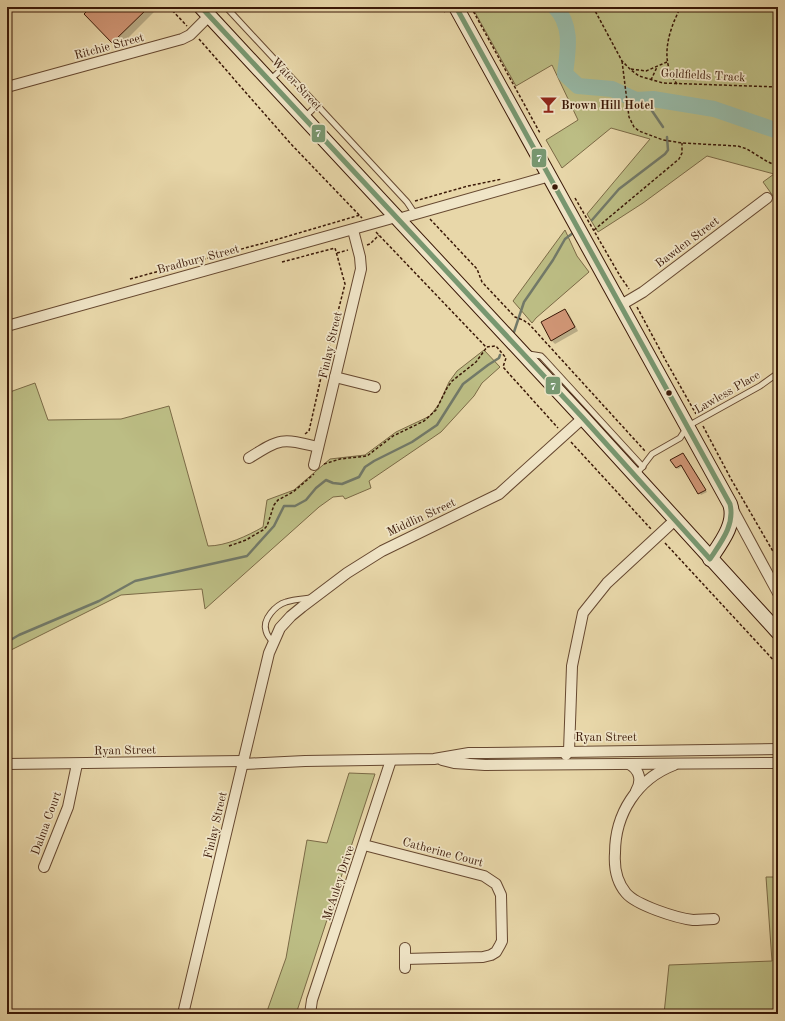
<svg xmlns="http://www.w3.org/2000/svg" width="785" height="1021" font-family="'Old Standard TT',serif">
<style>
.green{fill:#bcbd84;stroke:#7b6a46}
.shadow{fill:#0003}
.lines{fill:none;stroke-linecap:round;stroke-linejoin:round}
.stream{stroke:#727968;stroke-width:2.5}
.river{stroke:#97baa8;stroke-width:16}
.building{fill:#d19676;stroke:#3a1807}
.lane-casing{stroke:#664830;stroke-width:7}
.street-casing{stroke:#664830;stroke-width:12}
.secondary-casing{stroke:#3a1807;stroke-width:16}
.path{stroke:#3a1807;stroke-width:1.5;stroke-dasharray:3 2;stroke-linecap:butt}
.lane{stroke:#f0e5c7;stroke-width:5}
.street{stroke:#f0e5c7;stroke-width:10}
.secondary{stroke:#f0e5c7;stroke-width:14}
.bus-1-casing{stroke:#f0e5c7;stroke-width:8}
.bus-1{stroke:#789770;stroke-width:5}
.bus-dot{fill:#3a1807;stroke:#f0e5c7;stroke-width:1.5}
.labels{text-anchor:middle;stroke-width:3.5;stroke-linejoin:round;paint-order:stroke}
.street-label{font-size:12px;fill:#3a1807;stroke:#f0e5c7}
.poi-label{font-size:12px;font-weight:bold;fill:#3a1807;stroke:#f0e5c7;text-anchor:start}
.line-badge{stroke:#f0e5c7;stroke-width:1.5}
.badge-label{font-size:11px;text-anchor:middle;font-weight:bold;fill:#fff}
</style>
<rect width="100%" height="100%" fill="#e8d7a9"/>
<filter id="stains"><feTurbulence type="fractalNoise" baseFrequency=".005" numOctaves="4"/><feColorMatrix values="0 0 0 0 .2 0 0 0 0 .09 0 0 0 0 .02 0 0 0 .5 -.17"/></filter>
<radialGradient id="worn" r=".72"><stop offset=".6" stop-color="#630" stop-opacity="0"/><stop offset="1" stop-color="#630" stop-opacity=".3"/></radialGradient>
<!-- green -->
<g class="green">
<polygon points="472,7 778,7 778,205 776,205 773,196 763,182 774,174 707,156 643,203 598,232 587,214 650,139 611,128 562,168 546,140 578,120 552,65 516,86"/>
<polygon points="565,230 577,256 589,272 536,318 532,323 513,301"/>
<path d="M484,350L500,367L482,383L474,396L441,432L369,481L371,488L345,499L343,496L333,497L319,507L205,609L202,589L121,595L7,652V393L35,383L48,420L121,419L169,406L208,546C226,546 247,536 263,527L267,500L294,490L330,459L365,455L396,432L430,416L439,404L449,382L457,371Z"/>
<polygon points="349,773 375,774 296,1014 266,1014 286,958 307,840 327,843"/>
<polygon points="766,877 778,877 778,1014 664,1014 669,965 772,961"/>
</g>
<!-- shadow -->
<g class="shadow">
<polygon points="92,7 159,7 118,48 85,14"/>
<polygon points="565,310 569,314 578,331 555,344 551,340"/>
<polygon points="685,456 707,492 701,495 683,466 678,469 676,467"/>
</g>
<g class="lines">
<!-- stream -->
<g class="stream">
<polyline points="644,99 663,127"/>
<polyline points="592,220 619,189 665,154 668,150 667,137"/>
<polyline points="514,332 524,302 553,260 565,239 573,233"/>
<polyline points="7,642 19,635 99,601 135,581 247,556 274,526 284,506 295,506 306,500 316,488 326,480 333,483 342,484 359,477 365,467 374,461 412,442 437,425 463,384 488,365 499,358 500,355"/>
</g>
<!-- river -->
<path class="river" d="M555,7C573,26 568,50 565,74L578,86L612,89L636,100L653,99L714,109L778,131"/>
</g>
<!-- building -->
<g class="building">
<polygon points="91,7 149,7 112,43 84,14"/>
<polygon points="565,309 575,327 551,341 541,322"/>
<polygon points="683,453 706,490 698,494 681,465 676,468 670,460"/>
</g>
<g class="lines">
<defs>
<g id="lane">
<polyline points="226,7 407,202 415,214"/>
<polyline points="270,80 283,68"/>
<polyline points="305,117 317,105"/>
<polyline points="529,354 541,356 544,359 643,467"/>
<polyline points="636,475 652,454 680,438 688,426 760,386 778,373"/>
<path d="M273,642C270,639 267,635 266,631C262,619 276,605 286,602C294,599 303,599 311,598"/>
</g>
<g id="street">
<polyline points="7,87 182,39 190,35 209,16"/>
<polyline points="398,219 550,176"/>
<polyline points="621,305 643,292 767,198"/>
<polyline points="7,326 396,217"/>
<polyline points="335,377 375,387"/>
<path d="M249,458C281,438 281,438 318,447"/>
<polyline points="314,465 361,269 360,257 353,230"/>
<polyline points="732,508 778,593"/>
<polyline points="566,755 569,751 572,666 583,613 607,583 675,520"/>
<polyline points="442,760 454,763 485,765 778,763"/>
<polyline points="7,764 243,761"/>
<polyline points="243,764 305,761 434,759 469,753 485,753 778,749"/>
<path d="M629,764C640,770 642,781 636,791"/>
<path d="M674,765C637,779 615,814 615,853C614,867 616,881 626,893C636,905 676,918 693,920C700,920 707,919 714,919"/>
<polyline points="364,845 484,876 496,884 501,895 502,941 500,945 496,952 491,955 483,957 405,959"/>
<polyline points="44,867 68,807 77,764"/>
<polyline points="405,948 405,968"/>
<polyline points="183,1014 269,653 280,628 291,616 302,607 347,573 382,551 499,494 583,418"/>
<polyline points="310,1014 312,1000 391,760"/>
</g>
<g id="secondary">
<polyline points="201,7 583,418 778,632"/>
<path d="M456,7L730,504C737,523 720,544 710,559"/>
</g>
</defs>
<!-- lane casing -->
<use href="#lane" class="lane-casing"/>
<!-- street casing -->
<use href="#street" class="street-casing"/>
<!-- secondary casing -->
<use href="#secondary" class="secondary-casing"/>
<!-- path -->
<g class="path">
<polyline points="169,7 187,26"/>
<polyline points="442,7 445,12"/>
<polyline points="471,7 540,133"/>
<polyline points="511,7 516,9 521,7"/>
<polyline points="593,7 622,61 631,70 639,76 663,83 778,87"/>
<polyline points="199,39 290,143 362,218"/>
<polyline points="622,61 629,117 634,127 639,131 663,140 682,143 738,146 747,149 768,162 778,166"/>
<polyline points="631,69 646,71 667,62"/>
<polyline points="651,80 657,67"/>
<path d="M677,84C664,67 665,47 672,27C674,20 678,14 680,7"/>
<polyline points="575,198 620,276 629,289"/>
<polyline points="415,201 468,186 502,179"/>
<polyline points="430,219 477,269 482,282 515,317 523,320 529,324 645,451"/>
<polyline points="594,230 679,159 682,153 682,143"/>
<polyline points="376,232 486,347 496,346 506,358 503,367 558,428"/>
<polyline points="367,245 370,244 379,235"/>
<polyline points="337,253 348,250"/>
<polyline points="282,262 335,248 345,284 326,359"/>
<polyline points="130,279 275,240 360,215"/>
<polyline points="637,307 666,361 696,414"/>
<polyline points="703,426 731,479 778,560"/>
<polyline points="305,434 309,431 324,364"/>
<polyline points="571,442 651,529"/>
<polyline points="324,464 340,459 367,456 393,436 424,421 436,410 447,388 452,381 476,362 487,347"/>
<polyline points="665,543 778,665"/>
<polyline points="229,546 246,540 263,530 267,526 274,505 278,500 293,492 314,474"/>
</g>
<!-- lane -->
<use href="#lane" class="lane"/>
<!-- street -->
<use href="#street" class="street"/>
<!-- secondary -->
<use href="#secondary" class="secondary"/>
<defs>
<path id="bus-1" d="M201,7L583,418L710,559C721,542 735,525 730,504L456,7"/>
</defs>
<!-- bus-1 casing -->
<use href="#bus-1" class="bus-1-casing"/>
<!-- bus-1 -->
<use href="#bus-1" class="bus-1"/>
</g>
<!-- icons -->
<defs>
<symbol id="bar-bare" viewBox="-9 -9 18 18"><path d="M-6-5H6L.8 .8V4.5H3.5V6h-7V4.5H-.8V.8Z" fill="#8f2418" stroke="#f0e5c7" stroke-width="2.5" paint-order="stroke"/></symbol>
</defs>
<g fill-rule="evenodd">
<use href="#bar-bare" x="536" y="92" width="25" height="25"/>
</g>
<!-- markers -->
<g class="bus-dot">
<circle cx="555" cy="187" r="3.5"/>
<circle cx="669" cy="393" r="3.5"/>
</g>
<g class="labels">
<!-- street labels -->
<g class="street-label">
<text transform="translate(109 46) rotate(-15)" y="4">Ritchie Street</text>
<text transform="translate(703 75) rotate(3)" y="4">Goldfields Track</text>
<text transform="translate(297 84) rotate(47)" y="4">Water Street</text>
<text transform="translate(687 242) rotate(-37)" y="4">Bawden Street</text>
<text transform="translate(198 259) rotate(-15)" y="4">Bradbury Street</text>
<text transform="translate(330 345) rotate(-77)" y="4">Finlay Street</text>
<text transform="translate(727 392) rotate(-30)" y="4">Lawless Place</text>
<text transform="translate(421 517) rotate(-25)" y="4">Middlin Street</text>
<text x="606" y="741">Ryan Street</text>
<text transform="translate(125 750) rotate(-1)" y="4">Ryan Street</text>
<text transform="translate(46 823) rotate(-70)" y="4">Dalma Court</text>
<text transform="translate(215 825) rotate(-77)" y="4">Finlay Street</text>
<text transform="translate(443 852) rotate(15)" y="4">Catherine Court</text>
<text transform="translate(338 883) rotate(-72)" y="4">McAuley Drive</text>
</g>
<!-- poi labels -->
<g class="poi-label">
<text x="561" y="109">Brown Hill Hotel</text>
</g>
</g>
<g class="line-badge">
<rect x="311" y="124" width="15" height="19" rx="4" fill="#789770"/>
<rect x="531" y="148" width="16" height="20" rx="4" fill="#789770"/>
<rect x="545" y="376" width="16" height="19" rx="4" fill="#789770"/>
</g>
<g class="badge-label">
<text x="318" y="137">7</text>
<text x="539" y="162">7</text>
<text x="553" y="390">7</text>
</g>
<!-- margin -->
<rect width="785" height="1021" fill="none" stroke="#e8d7a9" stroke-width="24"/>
<rect x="8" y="8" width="769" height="1005" fill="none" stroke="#3a1807" stroke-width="2"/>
<rect x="12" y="12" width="761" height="997" fill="none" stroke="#3a1807"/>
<rect width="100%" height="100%" filter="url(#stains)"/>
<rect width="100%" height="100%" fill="url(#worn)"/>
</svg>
